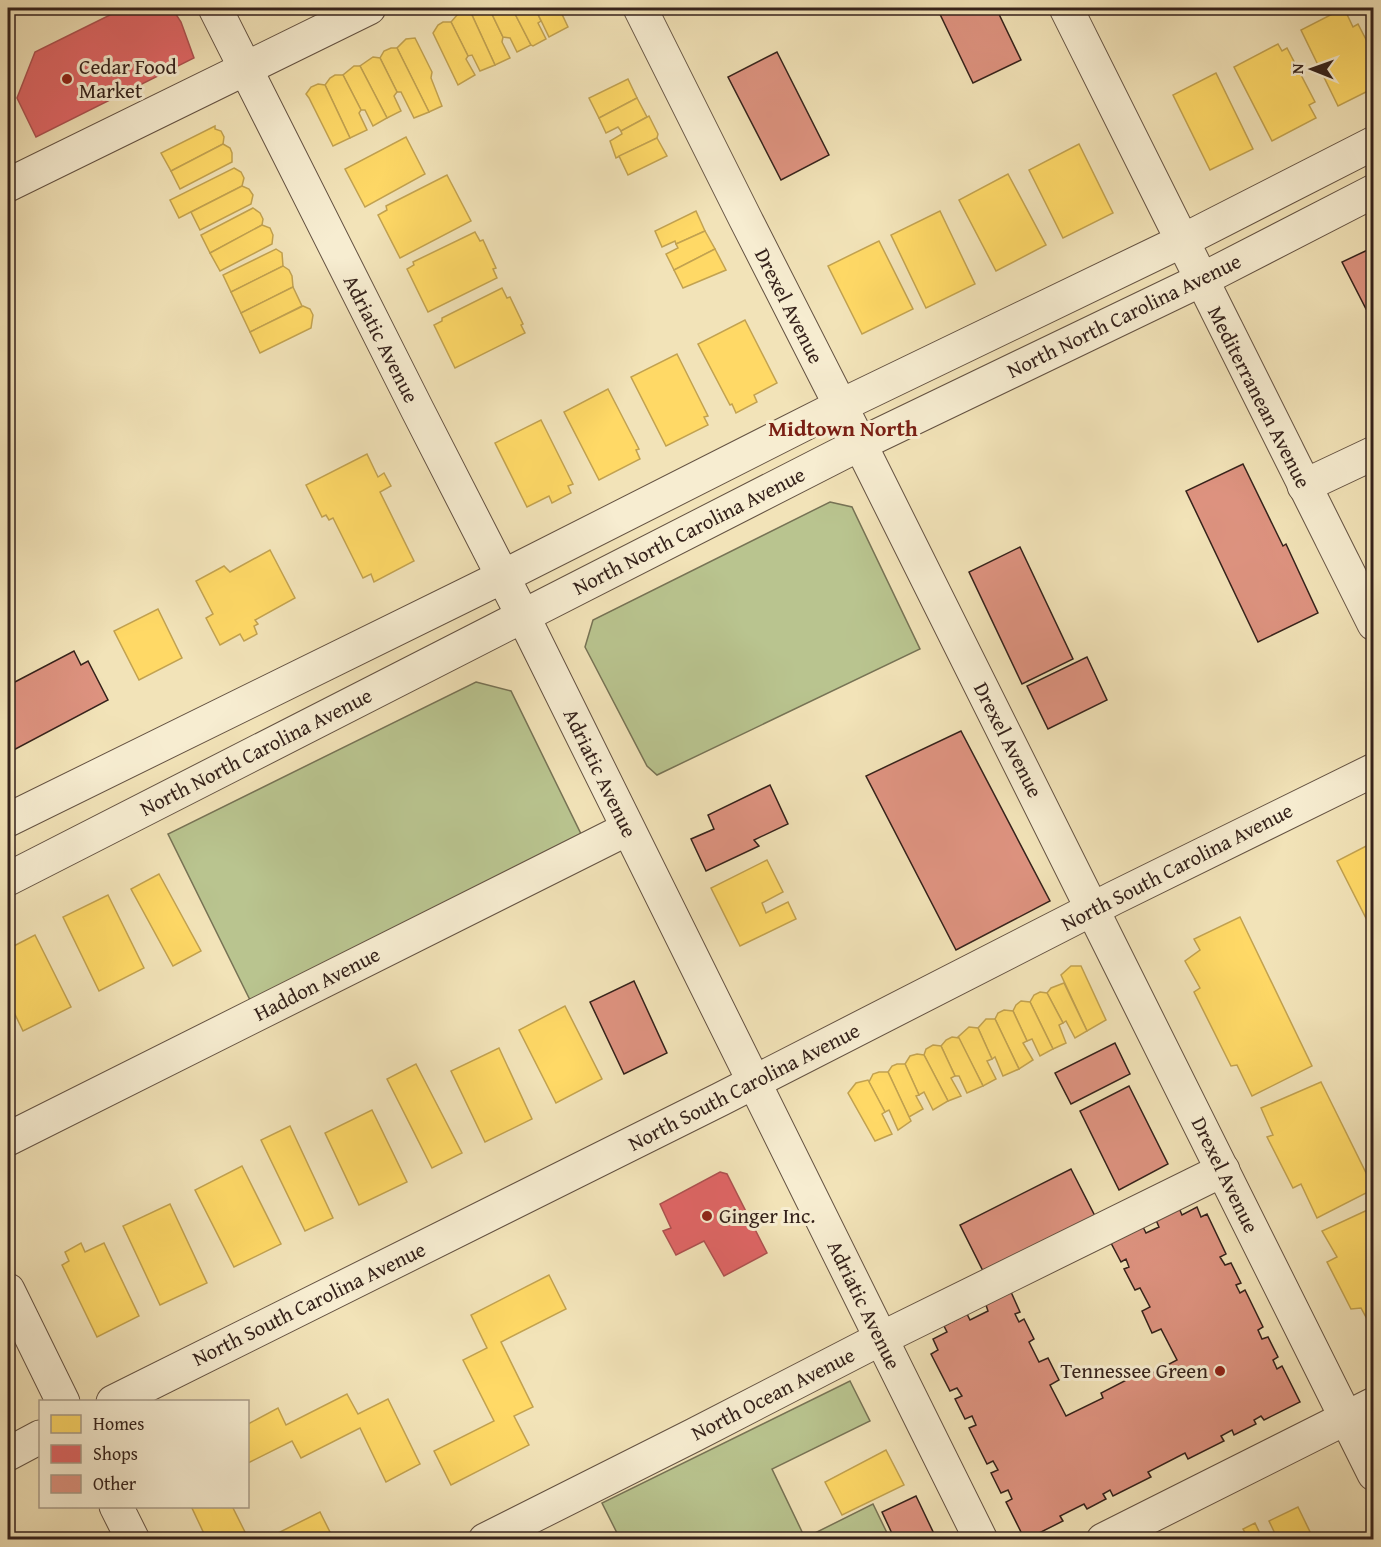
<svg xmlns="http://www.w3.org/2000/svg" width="1381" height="1547" font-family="'Gentium Book Plus',serif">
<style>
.green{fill:#b9c48f;stroke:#777355;stroke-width:1.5}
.homes{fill:#ffd966;stroke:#c2a250;stroke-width:1.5}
.shops{fill:#e06666;stroke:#ad5250;stroke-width:1.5}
.building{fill:#de9380;stroke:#35221b;stroke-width:1.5}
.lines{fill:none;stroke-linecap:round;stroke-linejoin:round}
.minor-casing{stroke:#645242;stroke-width:35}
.minor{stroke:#f7edd1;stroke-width:33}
.poi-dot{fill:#8f2418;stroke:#f7edd1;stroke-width:2}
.labels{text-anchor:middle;stroke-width:6;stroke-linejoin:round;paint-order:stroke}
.poi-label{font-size:21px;fill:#35221b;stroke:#f7edd1;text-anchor:start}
.street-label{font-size:21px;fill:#35221b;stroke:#f7edd1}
.neighbourhood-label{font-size:22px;font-weight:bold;fill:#7a1f14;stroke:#f7edd1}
</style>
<rect width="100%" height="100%" fill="#f2e3b8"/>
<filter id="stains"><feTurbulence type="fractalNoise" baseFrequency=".00333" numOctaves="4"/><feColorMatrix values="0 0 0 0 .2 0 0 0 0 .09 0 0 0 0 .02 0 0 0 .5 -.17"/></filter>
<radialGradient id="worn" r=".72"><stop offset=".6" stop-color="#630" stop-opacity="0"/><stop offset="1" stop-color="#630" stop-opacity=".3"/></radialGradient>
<!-- green -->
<g class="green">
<polygon points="830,502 852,507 920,649 657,775 647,766 585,647 593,620"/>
<polygon points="476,682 511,691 583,838 251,1002 168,834"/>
<polygon points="850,1381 870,1421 772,1469 805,1538 873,1504 889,1537 884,1540 620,1539 602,1503"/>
</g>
<!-- homes -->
<g class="homes">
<polygon points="474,8 489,8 503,37 502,42 510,58 495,65 471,13"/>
<polygon points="489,8 512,8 531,45 517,52 510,38 503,37"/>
<polygon points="512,8 535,8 541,21 538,23 546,39 533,46 531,45"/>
<polygon points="535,8 559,8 568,27 549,37"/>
<polygon points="1344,8 1353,27 1358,24 1374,55 1374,88 1338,106 1301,30"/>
<polygon points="463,12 471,13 495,65 480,71 472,55 468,56 451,22 457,15"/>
<polygon points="443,22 451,22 468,56 466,59 475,75 458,85 433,33 438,25"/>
<polygon points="415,38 432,72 431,78 442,106 429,112 397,48 406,39"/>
<polygon points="1278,44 1282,51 1287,48 1315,102 1309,105 1316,118 1272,141 1234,67"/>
<polygon points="391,48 397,48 429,112 414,118 401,92 397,92 380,58 384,51"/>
<polygon points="373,57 380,58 397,92 394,96 401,111 387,118 360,66"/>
<polygon points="354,66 360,66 387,118 373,126 365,110 361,110 343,75"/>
<polygon points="1216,73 1253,149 1210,170 1173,95"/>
<polygon points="335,75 343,75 361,110 359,113 367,130 350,138 325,85 330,78"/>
<polygon points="628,79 637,98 599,118 589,98"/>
<polygon points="318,84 325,85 350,138 333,146 309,98 306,94 311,87"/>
<polygon points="637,98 647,117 621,131 618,127 606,133 599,118"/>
<polygon points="649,116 658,134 657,138 616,158 610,141 622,134 621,131"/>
<polygon points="215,126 215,129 221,131 224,137 223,144 171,171 161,153"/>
<polygon points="406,137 425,174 365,207 345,169"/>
<polygon points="657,138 667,156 628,175 619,156"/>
<polygon points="223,144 230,148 232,153 232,162 180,189 171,171"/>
<polygon points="1079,144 1113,213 1063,238 1029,170"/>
<polygon points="234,168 241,172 244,178 242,186 179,218 170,200"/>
<polygon points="1008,174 1046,245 996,271 959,200"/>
<polygon points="447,175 471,221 400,258 378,215 387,210 386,206"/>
<polygon points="242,186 249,189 253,195 251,204 200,230 191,212"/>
<polygon points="253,208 260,213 263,219 262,225 210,253 201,235"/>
<polygon points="696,211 705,231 676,244 675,241 662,247 655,231"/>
<polygon points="940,211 975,284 926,308 891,235"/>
<polygon points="262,225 270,228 273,235 272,244 220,271 210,253"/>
<polygon points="705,231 715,249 674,270 666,254 678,248 676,244"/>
<polygon points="475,232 480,241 483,240 496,268 493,269 497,278 428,312 407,269 414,265 413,262"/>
<polygon points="879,241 913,309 862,334 828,266"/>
<polygon points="276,249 282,253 283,266 231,292 223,275"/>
<polygon points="715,249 726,270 683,288 674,270"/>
<polygon points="283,266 289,270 292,276 293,287 241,313 231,292"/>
<polygon points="293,287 302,306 250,332 241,313"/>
<polygon points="502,288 507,298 510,297 523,324 521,325 525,333 455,368 434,325 442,321 442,318"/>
<polygon points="303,306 310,309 313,315 311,328 260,353 250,332"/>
<polygon points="745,320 777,383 754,395 757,402 736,413 732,404 730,405 698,344"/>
<polygon points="677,354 708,416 704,417 708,425 666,446 631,377"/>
<polygon points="608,389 639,449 636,450 640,459 599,480 564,412"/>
<polygon points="541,420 573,484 568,486 571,493 552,503 549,496 527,507 495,443"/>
<polygon points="367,454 378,477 384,473 391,486 380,492 414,561 374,582 371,574 363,578 333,518 329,520 326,515 322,517 306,485"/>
<polygon points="270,550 295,598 255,620 258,624 254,626 257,634 244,641 240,634 220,645 206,618 213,614 196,581 224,566 230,572"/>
<polygon points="158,609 182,658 139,680 114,631"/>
<polygon points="1374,842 1374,934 1337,861"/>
<polygon points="767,860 783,892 762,903 766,913 788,902 796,919 740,946 711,888"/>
<polygon points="159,874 201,951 173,966 131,889"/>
<polygon points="108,895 144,968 99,991 63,917"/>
<polygon points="1240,917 1312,1066 1252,1096 1237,1065 1231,1066 1194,992 1200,988 1185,961 1200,950 1194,939"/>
<polygon points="35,935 71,1007 23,1031 8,1000 8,949"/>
<polygon points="1071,966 1081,966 1106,1020 1087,1031 1061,975"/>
<polygon points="1064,983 1087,1031 1075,1038 1066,1021 1063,1023 1047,993 1051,988"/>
<polygon points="1040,992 1047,993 1063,1023 1059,1025 1066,1043 1053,1049 1030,1002 1034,995"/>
<polygon points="1021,1001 1030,1002 1053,1049 1040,1056 1032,1039 1027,1041 1013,1011 1016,1005"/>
<polygon points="565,1006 602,1079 556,1103 519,1030"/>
<polygon points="1004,1010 1013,1011 1027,1041 1023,1043 1033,1060 1019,1069 995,1019 998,1013"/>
<polygon points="986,1019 995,1019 1019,1069 1003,1076 995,1057 992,1059 978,1028"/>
<polygon points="969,1027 978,1028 992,1059 987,1061 996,1079 983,1086 958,1037"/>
<polygon points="952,1037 959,1038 983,1086 967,1093 959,1076 955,1076 941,1046 946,1040"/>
<polygon points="933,1045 941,1046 955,1076 951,1078 961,1096 948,1101 924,1055 926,1049"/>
<polygon points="499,1048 532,1119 485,1142 451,1071"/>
<polygon points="917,1054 924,1055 948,1101 933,1110 924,1092 919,1095 905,1064 910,1056"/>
<polygon points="416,1064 462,1153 432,1168 387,1079"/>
<polygon points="897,1064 905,1064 919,1095 916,1096 923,1109 909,1117 888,1072 892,1066"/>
<polygon points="879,1072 888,1072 911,1121 898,1130 889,1110 885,1112 869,1082 873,1074"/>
<polygon points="868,1080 885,1112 882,1114 892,1134 875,1141 848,1093 856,1083"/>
<polygon points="1321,1082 1374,1189 1317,1218 1301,1184 1293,1188 1267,1137 1273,1135 1261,1108"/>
<polygon points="372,1110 407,1182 359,1205 325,1133"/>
<polygon points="290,1126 333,1218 305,1231 261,1140"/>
<polygon points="242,1166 281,1244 234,1267 195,1190"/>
<polygon points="170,1204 207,1283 160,1305 123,1226"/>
<polygon points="1374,1207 1374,1332 1361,1308 1351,1309 1327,1262 1337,1257 1322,1231"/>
<polygon points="81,1243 85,1252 104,1243 139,1316 97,1337 62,1265 69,1261 65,1252"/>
<polygon points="549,1275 566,1309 501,1342 533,1407 514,1416 529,1445 451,1485 434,1451 494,1421 463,1360 487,1348 471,1315"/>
<polygon points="347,1394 358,1414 388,1399 420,1464 386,1482 360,1428 301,1458 292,1441 248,1463 248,1424 278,1408 286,1425"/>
<polygon points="886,1450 904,1485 842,1515 825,1482"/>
<polygon points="191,1506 232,1506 249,1540 207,1540"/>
<polygon points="1298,1507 1314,1540 1278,1540 1269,1521"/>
<polygon points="320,1512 334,1540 264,1540"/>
<polygon points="1255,1523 1263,1540 1239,1540 1247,1536 1243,1529"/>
</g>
<!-- shops -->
<g class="shops">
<polygon points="124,8 172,8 181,22 194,58 36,137 17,98 35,52"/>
<polygon points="720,1172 727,1174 767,1253 724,1276 704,1241 676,1255 663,1231 671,1228 660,1204"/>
</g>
<!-- building -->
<g class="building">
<polygon points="937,8 996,8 1021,60 973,83"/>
<polygon points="777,52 829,155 781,180 728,77"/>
<polygon points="1374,247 1374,305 1366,309 1342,262"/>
<polygon points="1374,401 1374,417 1368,404"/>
<polygon points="1243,464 1283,546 1286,544 1318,613 1258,642 1186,491"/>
<polygon points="1020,547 1073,659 1022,684 969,572"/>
<polygon points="74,651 81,665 88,661 108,700 8,753 8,677 13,683"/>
<polygon points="1087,657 1107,700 1048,729 1027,686"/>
<polygon points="961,731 1050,901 956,950 866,776"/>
<polygon points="770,785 788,824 754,840 759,846 706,871 691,839 714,829 708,815"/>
<polygon points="634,981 667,1053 624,1074 590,1002"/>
<polygon points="1115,1043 1130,1074 1071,1104 1055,1073"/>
<polygon points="1129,1086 1168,1164 1119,1190 1080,1111"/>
<polygon points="1071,1169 1097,1220 986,1277 960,1225"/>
<polygon points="1197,1207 1201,1217 1207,1214 1226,1254 1220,1257 1225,1265 1231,1263 1241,1283 1236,1285 1240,1293 1245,1290 1263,1327 1258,1330 1262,1339 1268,1337 1278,1357 1273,1360 1277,1369 1282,1366 1300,1402 1264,1420 1261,1416 1254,1420 1256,1424 1234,1435 1232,1430 1221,1436 1224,1441 1188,1459 1185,1453 1148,1472 1151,1477 1113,1496 1110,1490 1103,1494 1106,1499 1087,1509 1084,1504 1060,1516 1063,1521 1025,1540 1006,1502 1012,1499 1008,1490 1001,1493 991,1473 998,1470 993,1461 987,1464 969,1428 976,1425 972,1416 965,1419 955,1399 962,1396 957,1388 950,1391 931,1354 938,1350 933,1339 947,1332 944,1326 967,1314 970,1320 988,1311 986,1305 1011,1292 1020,1312 1015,1314 1019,1322 1024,1319 1034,1339 1029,1342 1039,1362 1048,1358 1059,1380 1050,1385 1066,1416 1103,1398 1101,1393 1138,1374 1141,1379 1177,1360 1161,1329 1152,1333 1142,1311 1150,1307 1140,1288 1135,1290 1124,1269 1129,1267 1126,1259 1121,1262 1111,1243 1143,1227 1146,1233 1159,1227 1156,1220 1179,1208 1182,1215"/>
<polygon points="916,1496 937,1540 895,1540 882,1512"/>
</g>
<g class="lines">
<defs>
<g id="minor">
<polyline points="215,8 418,411 523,616 981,1540"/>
<polyline points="640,8 745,218 860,444 1374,1474"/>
<polyline points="1066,8 1374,624"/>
<polyline points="8,185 369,8"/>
<polyline points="1304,486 1374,453"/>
<polyline points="8,820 502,577 840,406 1182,241 1374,143"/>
<polyline points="8,879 860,444 1201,280 1374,191"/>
<polyline points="8,1139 627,829"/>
<polyline points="8,1290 63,1402"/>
<polyline points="113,1402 721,1099 1114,898 1374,770"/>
<polyline points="8,1454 40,1437"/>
<polyline points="116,1506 133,1540"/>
<polyline points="485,1540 694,1435 880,1339 1223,1170"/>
<polyline points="1103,1540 1374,1404"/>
</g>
</defs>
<!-- minor casing -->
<use href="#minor" class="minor-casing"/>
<!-- minor -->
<use href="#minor" class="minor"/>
</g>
<!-- markers -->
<g class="poi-dot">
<circle cx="67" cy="79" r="6"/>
<circle cx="707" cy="1216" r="6"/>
<circle cx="1220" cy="1371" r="6"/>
</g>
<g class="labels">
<!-- poi labels -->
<g class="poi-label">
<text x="79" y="74">Cedar Food<tspan x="79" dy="24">Market</tspan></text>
<text x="719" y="1223">Ginger Inc.</text>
<text x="1208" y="1378" text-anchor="end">Tennessee Green</text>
</g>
<!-- street labels -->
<g class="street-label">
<text transform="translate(789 306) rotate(63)" y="7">Drexel Avenue</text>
<text transform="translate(1124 316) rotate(-26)" y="7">North North Carolina Avenue</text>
<text transform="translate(381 339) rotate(63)" y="7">Adriatic Avenue</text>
<text transform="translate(1259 397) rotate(63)" y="7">Mediterranean Avenue</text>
<text transform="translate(689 531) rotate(-27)" y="7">North North Carolina Avenue</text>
<text transform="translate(1008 740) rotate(63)" y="7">Drexel Avenue</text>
<text transform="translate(256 752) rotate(-27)" y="7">North North Carolina Avenue</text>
<text transform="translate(600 773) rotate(64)" y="7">Adriatic Avenue</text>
<text transform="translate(1177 867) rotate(-27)" y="7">North South Carolina Avenue</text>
<text transform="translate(317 984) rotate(-27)" y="7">Haddon Avenue</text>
<text transform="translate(744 1087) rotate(-27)" y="7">North South Carolina Avenue</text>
<text transform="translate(1225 1175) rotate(64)" y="7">Drexel Avenue</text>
<text transform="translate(309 1304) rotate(-26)" y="7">North South Carolina Avenue</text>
<text transform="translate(864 1305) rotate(64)" y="7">Adriatic Avenue</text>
<text transform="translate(773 1394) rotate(-27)" y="7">North Ocean Avenue</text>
</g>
<!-- neighbourhood labels -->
<g class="neighbourhood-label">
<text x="843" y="436">Midtown North</text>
</g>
</g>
<!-- margin -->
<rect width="1381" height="1547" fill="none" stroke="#f2e3b8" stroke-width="30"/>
<rect x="9" y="9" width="1363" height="1529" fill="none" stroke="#35221b" stroke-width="3"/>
<rect x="15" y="15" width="1351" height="1517" fill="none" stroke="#35221b" stroke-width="1.5"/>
<!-- legend -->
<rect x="39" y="1400" width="210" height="108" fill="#f7edd1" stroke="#a99c88" stroke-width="1.5"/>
<rect x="51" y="1415" width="30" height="18" fill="#ffd966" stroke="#a99c88" stroke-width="1.5"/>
<text x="93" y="1430" font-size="18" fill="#35221b">Homes</text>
<rect x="51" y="1445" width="30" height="18" fill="#e06666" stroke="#a99c88" stroke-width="1.5"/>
<text x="93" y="1460" font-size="18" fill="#35221b">Shops</text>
<rect x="51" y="1475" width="30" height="18" fill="#de9380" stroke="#a99c88" stroke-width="1.5"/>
<text x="93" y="1490" font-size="18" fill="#35221b">Other</text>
<!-- north arrow -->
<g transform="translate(1312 69) rotate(271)" stroke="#f7edd1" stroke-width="4.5" paint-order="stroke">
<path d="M0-4.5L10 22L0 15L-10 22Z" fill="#35221b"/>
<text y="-9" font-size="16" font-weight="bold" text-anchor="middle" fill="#35221b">N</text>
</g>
<rect width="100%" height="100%" filter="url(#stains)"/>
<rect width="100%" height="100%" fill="url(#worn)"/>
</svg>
